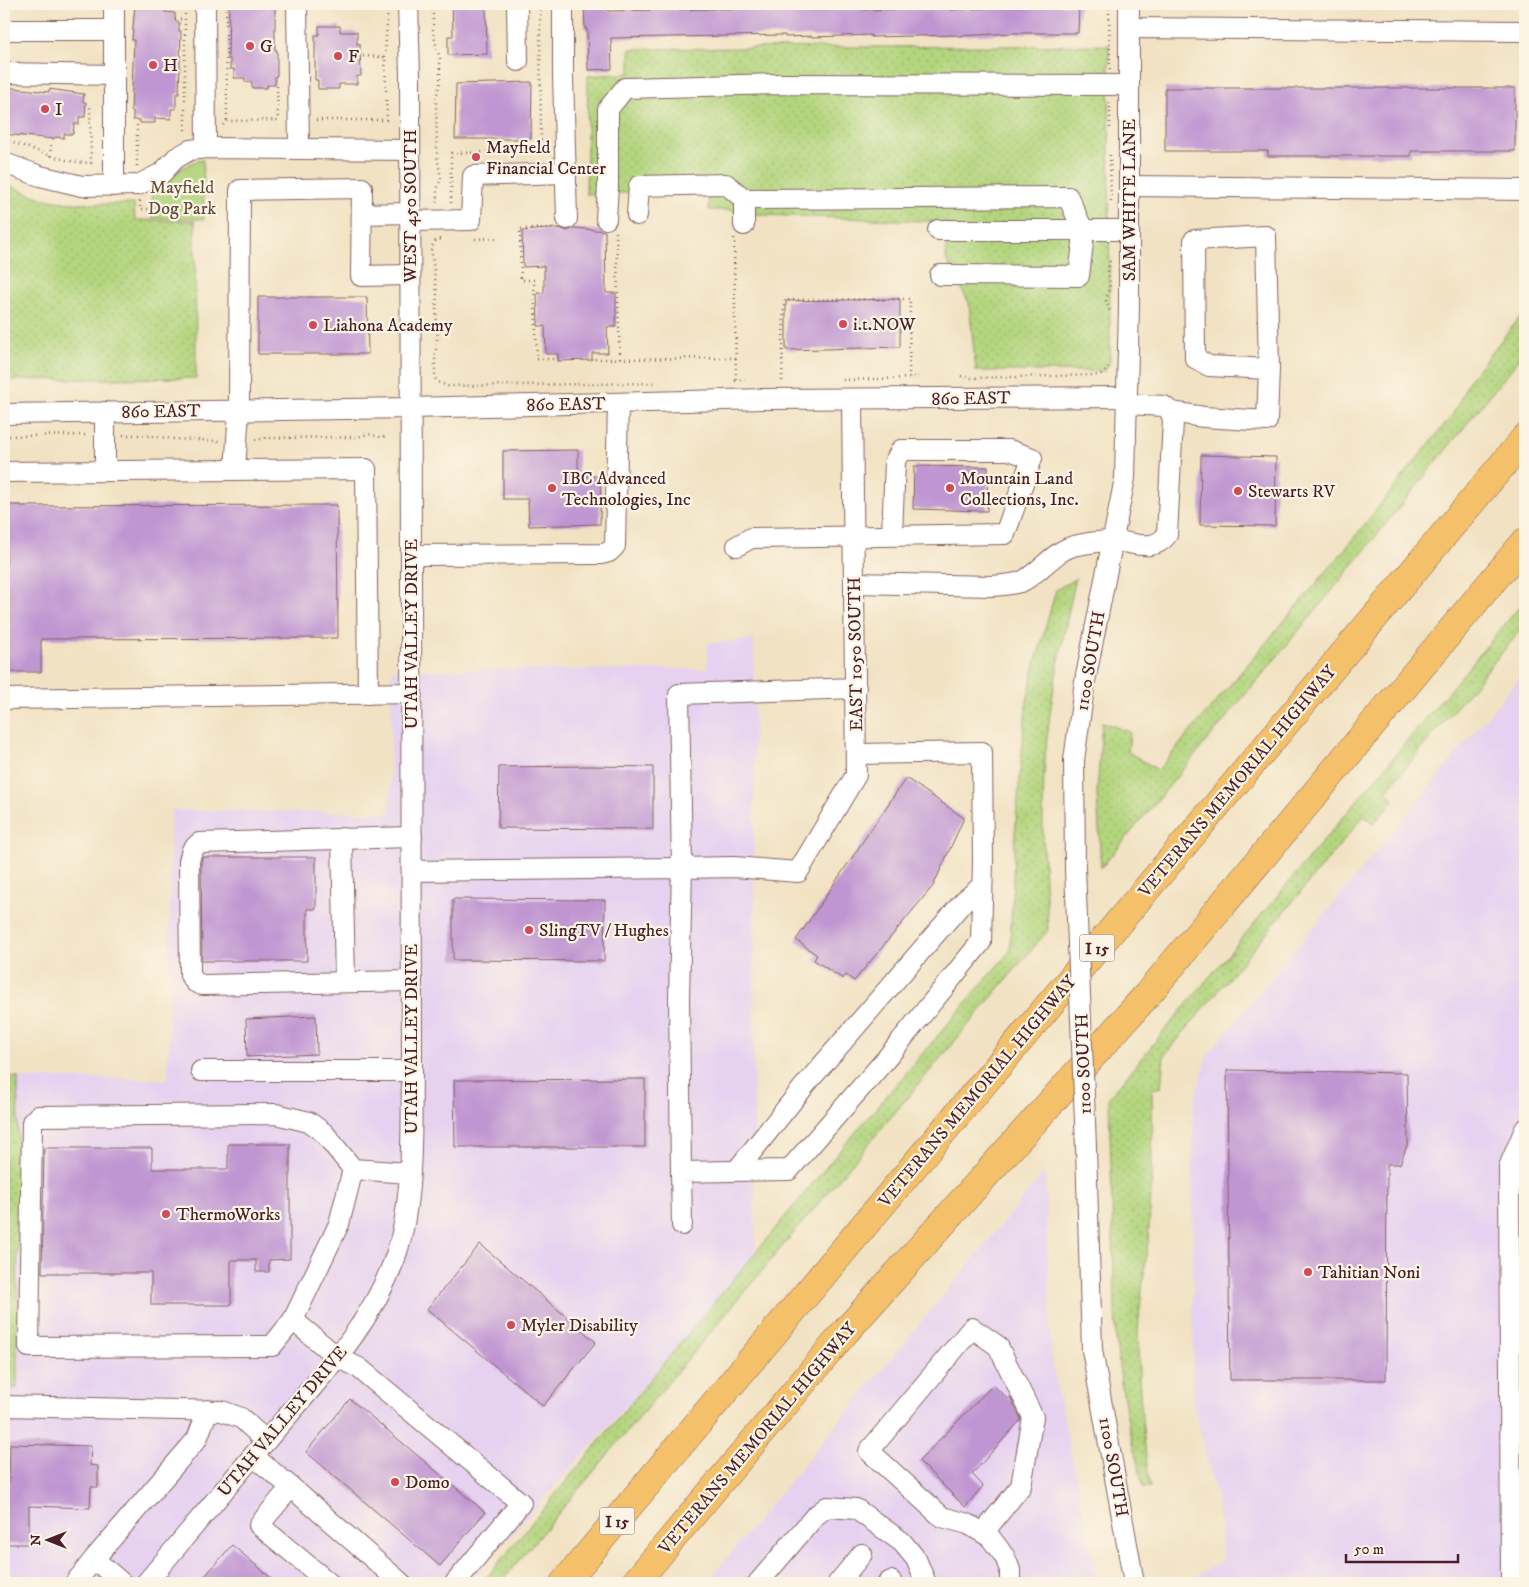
<svg xmlns="http://www.w3.org/2000/svg" width="1529" height="1587" font-family="'IM FELL DW Pica',serif">
<style>
.built{fill:#e6d2f0}
.grass{fill:url(#grass-dots);stroke:#7e7a54}
.park{fill:#b3d57e;stroke:#7e7a54}
.building{fill:#c096d2}
.lines{fill:none;stroke-linecap:round;stroke-linejoin:round}
.minor-casing{stroke:#846360;stroke-width:22}
.highway-casing{stroke:#846360;stroke-width:29}
.path{stroke:#846360;stroke-width:2.5;stroke-dasharray:1 4;stroke-linecap:butt}
.minor{stroke:#fff;stroke-width:20}
.highway{stroke:#f4c16b;stroke-width:28}
.minor-bridge-casing{stroke:#846360;stroke-width:22;stroke-linecap:butt}
.minor-bridge{stroke:#fff;stroke-width:20}
.poi-dot{fill:#d1495b;stroke:#fcf5e5;stroke-width:2}
.labels{text-anchor:middle;stroke-width:4.5;stroke-linejoin:round;paint-order:stroke}
.shield{fill:#fcf5e5;stroke:#7f5f63;stroke-width:1}
.shield-label{font-size:16px;font-weight:bold;fill:#4a1f2b}
.poi-label{font-size:18px;fill:#4a1f2b;stroke:#fcf5e5;text-anchor:start}
.park-label{font-size:18px;fill:#644c40;stroke:#fcf5e5}
.street-label{font-size:18px;fill:#4a1f2b;stroke:#fcf5e5}
</style>
<defs>
<pattern id="grass-dots" width="8" height="8" patternUnits="userSpaceOnUse" patternTransform="scale(1.25)"><rect width="8" height="8" fill="#b3d57e"/><path d="M2 2h.1M6 6h.1" fill="none" stroke="#9bb66d" stroke-width="1.8" stroke-linecap="round"/></pattern>
</defs>
<rect width="100%" height="100%" fill="#fcf5e5"/>
<filter id="ink" filterUnits="userSpaceOnUse"><feTurbulence type="fractalNoise" baseFrequency=".02" numOctaves="2"/><feDisplacementMap in="SourceGraphic" scale="10" xChannelSelector="R" yChannelSelector="G"/><feConvolveMatrix kernelMatrix="1 2 1 2 8 2 1 2 1" color-interpolation-filters="sRGB"/></filter>
<filter id="wash" filterUnits="userSpaceOnUse"><feTurbulence type="fractalNoise" baseFrequency=".0096" numOctaves="4" result="noise"/><feDisplacementMap in="SourceGraphic" scale="20" xChannelSelector="R" yChannelSelector="G"/><feGaussianBlur stdDeviation="1.12" result="paint"/><feColorMatrix in="noise" values="0 0 0 0 0 0 0 0 0 0 0 0 0 0 0 0 0 1.4 0 .05"/><feComposite in="paint" operator="in"/></filter>
<g filter="url(#wash)">
<rect width="100%" height="100%" fill="#f1e2c3"/>
<!-- built -->
<g class="built">
<polygon points="754,640 754,1193 756,1259 469,1583 4,1583 4,1375 15,1375 18,1078 168,1079 171,810 390,813 392,670 707,669 708,643"/>
<polygon points="1525,671 1525,1583 1184,1583 1223,1560 1217,1500 1193,1402 1193,1107 1207,1056"/>
<polygon points="1045,1172 1051,1357 1098,1583 706,1583"/>
</g>
<!-- grass -->
<g class="grass">
<polygon points="1109,45 1110,361 1105,371 976,371 969,303 946,259 947,222 765,215 729,210 709,210 708,190 586,194 588,76 630,73 630,49"/>
<path d="M4,183C20,190 37,198 55,201C81,205 108,204 134,204L135,220L195,221L196,378L4,380Z"/>
<polygon points="1525,311 1525,352 1330,593 1101,868 1097,793 1102,722 1130,732 1128,752 1158,770 1337,559 1453,414 1470,379"/>
<path d="M1076,578C1059,654 1043,731 1043,808C1042,849 1046,890 1048,930L500,1583H482L837,1154L1010,951L1015,833L1026,707L1034,668L1056,590Z"/>
<path d="M1525,600V625L1386,791L1394,800L1374,824L1364,816L1164,1056L1161,1087L1152,1089C1153,1140 1152,1190 1148,1241C1145,1272 1139,1303 1138,1335C1138,1386 1143,1436 1150,1487H1143L1128,1421L1121,1382L1116,1341L1109,1097Z"/>
<polygon points="4,1077 18,1077 17,1388 4,1388"/>
</g>
<!-- park -->
<path class="park" d="M203,160L204,219L152,218V191C173,184 180,162 203,160Z"/>
<g id="blocks">
<!-- building -->
<g class="building">
<polygon points="135,4 158,4 157,8 165,8 165,12 175,13 175,21 179,22 179,31 181,31 179,94 176,94 176,109 171,109 171,119 155,118 155,123 140,123 140,120 133,120 133,111 131,111 134,40 132,40"/>
<polygon points="229,4 275,4 275,50 277,50 277,76 275,76 275,85 267,85 267,88 252,88 252,82 245,82 245,78 234,78 234,69 230,69 230,59 228,59"/>
<polygon points="452,4 486,4 487,54 448,55 448,36 453,36"/>
<polygon points="584,4 608,4 608,11 775,8 775,10 809,9 809,10 864,8 864,10 950,8 950,10 990,8 990,7 1019,6 1019,4 1079,5 1078,33 1015,33 957,36 957,35 871,37 871,35 812,37 812,36 785,37 785,35 611,38 612,69 588,70 587,29 585,29"/>
<polygon points="319,26 340,26 340,32 357,32 357,44 360,44 361,76 357,76 357,84 339,84 339,89 318,89 318,80 315,80 315,35 319,35"/>
<polygon points="532,82 531,139 455,139 456,84"/>
<polygon points="4,87 49,92 49,89 84,94 83,102 86,102 85,117 79,117 79,124 74,124 73,134 64,134 64,138 55,137 54,139 4,134"/>
<polygon points="1165,88 1515,88 1515,151 1411,151 1411,156 1268,156 1268,151 1165,151"/>
<polygon points="560,228 567,231 575,228 605,231 606,293 616,293 616,327 607,327 608,353 592,353 592,360 558,361 558,354 546,354 545,326 538,326 537,293 544,293 544,266 523,267 522,231"/>
<polygon points="258,297 367,297 368,354 258,354"/>
<polygon points="900,299 900,347 786,350 786,301"/>
<polygon points="578,450 578,476 601,476 600,524 529,526 528,499 503,499 503,451"/>
<polygon points="1201,455 1276,457 1275,526 1200,525"/>
<polygon points="914,466 988,467 987,511 913,509"/>
<polygon points="5,505 21,505 21,506 337,505 338,638 41,639 41,672 4,672 4,656 7,656 6,522 5,522"/>
<polygon points="591,766 653,767 653,829 498,828 499,767"/>
<polygon points="906,778 964,818 933,886 854,981 846,975 843,979 814,960 817,955 796,940"/>
<polygon points="202,857 316,857 316,909 307,909 307,961 202,961 201,863"/>
<polygon points="453,899 605,900 604,961 453,960"/>
<polygon points="316,1016 317,1054 247,1057 246,1019"/>
<polygon points="1227,1070 1407,1073 1408,1143 1400,1164 1387,1164 1386,1380 1230,1380"/>
<polygon points="645,1079 645,1147 455,1147 454,1080"/>
<polygon points="228,1144 290,1144 290,1259 269,1260 269,1272 256,1272 256,1260 231,1260 231,1305 151,1305 151,1273 42,1273 44,1148 152,1148 152,1169 228,1169"/>
<polygon points="480,1244 596,1342 543,1406 427,1309"/>
<polygon points="993,1385 1008,1399 1010,1397 1021,1419 1020,1421 972,1474 983,1486 965,1507 919,1461"/>
<polygon points="350,1399 485,1512 440,1566 306,1452"/>
<polygon points="10,1444 91,1446 90,1465 98,1466 98,1487 91,1487 90,1508 29,1506 29,1544 4,1544 4,1483 9,1483"/>
<polygon points="232,1545 277,1583 199,1583"/>
</g>
</g>
</g>
<g filter="url(#ink)">
<use href="#blocks" fill-opacity="0" stroke="#846360" stroke-width="1"/>
<g class="lines">
<defs>
<g id="minor">
<polyline points="205,4 206,148"/>
<polyline points="297,4 299,148"/>
<polyline points="517,4 518,61"/>
<polyline points="563,4 563,76 567,219"/>
<polyline points="1129,28 1525,31"/>
<polyline points="4,30 114,30"/>
<polyline points="4,73 113,75"/>
<polyline points="4,163 40,176 82,186 138,185 162,173 176,158 190,150 206,148 410,150"/>
<polyline points="114,186 114,4"/>
<polyline points="1129,186 1525,190"/>
<polyline points="362,214 410,213"/>
<polyline points="637,215 639,186 726,184 744,199"/>
<polyline points="606,219 608,186 608,109 625,88 779,84 1128,85"/>
<polyline points="410,221 471,220 473,176 565,173"/>
<polyline points="744,225 744,199 1068,197 1083,230 1083,243 1079,276 940,275"/>
<polyline points="938,230 1129,230"/>
<polyline points="852,399 856,775 798,872 734,867 682,868 679,694 856,688"/>
<polyline points="105,412 105,471"/>
<polyline points="1171,412 1204,417 1267,421 1269,369 1266,236 1194,240 1195,358 1209,366 1269,369"/>
<polyline points="4,414 411,408 764,399 1127,397"/>
<polyline points="235,470 239,410 240,190 362,188 361,276 410,275"/>
<polyline points="4,472 366,469 368,694"/>
<polyline points="737,546 751,538 1005,534 1032,458 1009,450 901,450 895,461 892,535"/>
<polyline points="411,555 602,554 609,552 615,546 618,403"/>
<path d="M855,583L992,586C1002,585 1013,585 1023,581C1042,571 1055,549 1078,545C1088,543 1101,541 1112,541C1132,541 1152,554 1167,535L1173,421L1171,412L1164,406L1127,404"/>
<polyline points="4,699 412,693"/>
<polyline points="412,837 199,843 192,850 189,861 190,975 195,982 202,985 412,981"/>
<polyline points="342,838 345,982"/>
<polyline points="1075,868 1074,760 1085,681 1125,478 1129,305 1129,4"/>
<polyline points="412,871 682,868 679,998 681,1172"/>
<polyline points="201,1071 412,1071"/>
<polyline points="1086,1147 1092,1350 1134,1583"/>
<polyline points="737,1170 806,1084 964,901 982,886"/>
<polyline points="409,1173 353,1169 324,1133 309,1122 276,1114 38,1116 32,1122 29,1347 272,1346 293,1320 337,1357 359,1368 521,1503 455,1583"/>
<polyline points="682,1225 681,1172 789,1170 886,1059 981,942 983,861 982,752 856,754"/>
<polyline points="293,1320 339,1224 353,1169"/>
<polyline points="4,1406 222,1411 241,1418 266,1441"/>
<polyline points="253,1456 291,1487 401,1583"/>
<polyline points="291,1487 259,1525 329,1583"/>
<polyline points="984,1532 1021,1486 1033,1417 998,1346 972,1328 869,1451 942,1517 968,1524 990,1537 1005,1557 1010,1570 1010,1583"/>
<polyline points="75,1583 94,1559"/>
<polyline points="122,1583 94,1559 197,1439 208,1410"/>
<path d="M146,1583C186,1536 225,1488 266,1441C315,1383 373,1326 397,1252C414,1198 411,1128 412,1071L410,76L408,4"/>
<polyline points="758,1583 815,1516 827,1507 856,1509 902,1542 916,1559 926,1583"/>
<polyline points="838,1583 862,1554"/>
<polyline points="888,1583 891,1581"/>
<polyline points="1511,1583 1509,1167 1525,1129"/>
</g>
<g id="highway">
<polyline points="564,1583 1525,438"/>
<polyline points="635,1583 846,1331 1147,995 1525,542"/>
</g>
</defs>
<!-- minor casing -->
<use href="#minor" class="minor-casing"/>
<!-- highway casing -->
<use href="#highway" class="highway-casing"/>
<!-- path -->
<g class="path">
<polyline points="185,4 185,133"/>
<polyline points="226,4 227,121"/>
<polyline points="433,4 433,33 440,59 440,83 436,98 437,156 441,179 437,189 437,203 439,203"/>
<polyline points="175,19 185,19"/>
<polyline points="385,57 388,4"/>
<polyline points="1110,69 1109,12 1110,5"/>
<polyline points="277,86 278,120"/>
<polyline points="1110,102 1110,132"/>
<polyline points="316,120 387,120 385,57 362,56"/>
<polyline points="137,125 137,166"/>
<polyline points="223,125 227,121 281,120"/>
<path d="M4,140C34,148 60,163 91,163L90,106"/>
<polyline points="1110,155 1111,202"/>
<polyline points="50,156 51,144"/>
<polyline points="140,201 140,209 152,209"/>
<polyline points="451,203 451,153 538,151 541,150 540,4"/>
<polyline points="552,228 520,229 521,280 534,280 537,359 556,359"/>
<polyline points="616,232 620,359"/>
<polyline points="734,238 736,381"/>
<polyline points="440,239 436,240 431,248 437,293 436,313 438,332 435,357 435,378 437,382 448,386 655,383"/>
<polyline points="475,239 500,238"/>
<polyline points="1111,256 1108,270 1110,284 1106,301 1111,314"/>
<polyline points="595,359 736,358"/>
<polyline points="961,376 970,378 1097,375 1104,373 1109,366"/>
<polyline points="843,380 909,378 918,376"/>
<polyline points="735,381 745,379"/>
<polyline points="782,381 784,300 910,299 909,378"/>
<polyline points="123,435 142,435 174,439 219,441"/>
<polyline points="4,436 87,435"/>
<polyline points="255,440 268,438 356,437 369,434 383,438 385,435"/>
</g>
<!-- minor -->
<use href="#minor" class="minor"/>
<!-- highway -->
<use href="#highway" class="highway"/>
<defs>
<polyline id="minor-bridge" points="1075,868 1086,1147"/>
</defs>
<!-- minor-bridge casing -->
<use href="#minor-bridge" class="minor-bridge-casing"/>
<!-- minor-bridge -->
<use href="#minor-bridge" class="minor-bridge"/>
</g>
</g>
<!-- markers -->
<g class="poi-dot">
<circle cx="250" cy="46" r="5"/>
<circle cx="338" cy="56" r="5"/>
<circle cx="153" cy="65" r="5"/>
<circle cx="45" cy="109" r="5"/>
<circle cx="476" cy="157" r="5"/>
<circle cx="843" cy="324" r="5"/>
<circle cx="313" cy="325" r="5"/>
<circle cx="552" cy="488" r="5"/>
<circle cx="950" cy="488" r="5"/>
<circle cx="1238" cy="491" r="5"/>
<circle cx="529" cy="930" r="5"/>
<circle cx="166" cy="1214" r="5"/>
<circle cx="1308" cy="1272" r="5"/>
<circle cx="511" cy="1325" r="5"/>
<circle cx="395" cy="1482" r="5"/>
</g>
<g class="labels">
<!-- shield labels -->
<g class="shield">
<rect x="1079.5" y="934.5" width="35" height="27" rx="4"/>
<rect x="599.5" y="1507.5" width="35" height="27" rx="4"/>
</g>
<g class="shield-label">
<text x="1097" y="954">I 15</text>
<text x="617" y="1527">I 15</text>
</g>
<!-- poi labels -->
<g class="poi-label">
<text x="260" y="52">G</text>
<text x="348" y="62">F</text>
<text x="163" y="71">H</text>
<text x="55" y="115">I</text>
<text x="486" y="153">Mayfield<tspan x="486" dy="21">Financial Center</tspan></text>
<text x="853" y="330">i.t.NOW</text>
<text x="323" y="331">Liahona Academy</text>
<text x="562" y="484">IBC Advanced<tspan x="562" dy="21">Technologies, Inc</tspan></text>
<text x="960" y="484">Mountain Land<tspan x="960" dy="21">Collections, Inc.</tspan></text>
<text x="1248" y="497">Stewarts RV</text>
<text x="539" y="936">SlingTV / Hughes</text>
<text x="176" y="1220">ThermoWorks</text>
<text x="1318" y="1278">Tahitian Noni</text>
<text x="521" y="1331">Myler Disability</text>
<text x="405" y="1488">Domo</text>
</g>
<!-- park labels -->
<g class="park-label">
<text x="182" y="193">Mayfield<tspan x="182" dy="21">Dog Park</tspan></text>
</g>
<!-- street labels -->
<g class="street-label">
<text transform="translate(1129 200) rotate(-90)" y="6">SAM WHITE LANE</text>
<text transform="translate(410 206) rotate(-90)" y="6">WEST 450 SOUTH</text>
<text transform="translate(971 398) rotate(-1)" y="6">860 EAST</text>
<text transform="translate(566 404) rotate(-1)" y="6">860 EAST</text>
<text transform="translate(161 411) rotate(-1)" y="6">860 EAST</text>
<text transform="translate(411 634) rotate(-90)" y="6">UTAH VALLEY DRIVE</text>
<text transform="translate(855 654) rotate(-91)" y="6">EAST 1050 SOUTH</text>
<text transform="translate(1090 661) rotate(-80)" y="6">1100 SOUTH</text>
<text transform="translate(1237 781) rotate(-50)" y="6">VETERANS MEMORIAL HIGHWAY</text>
<text transform="translate(411 1039) rotate(-90)" y="6">UTAH VALLEY DRIVE</text>
<text transform="translate(1083 1064) rotate(-92)" y="6">1100 SOUTH</text>
<text transform="translate(977 1091) rotate(-50)" y="6">VETERANS MEMORIAL HIGHWAY</text>
<text transform="translate(282 1421) rotate(-50)" y="6">UTAH VALLEY DRIVE</text>
<text transform="translate(757 1438) rotate(-50)" y="6">VETERANS MEMORIAL HIGHWAY</text>
<text transform="translate(1114 1467) rotate(80)" y="6">1100 SOUTH</text>
</g>
</g>
<!-- margin -->
<rect width="1529" height="1587" fill="none" stroke="#fcf5e5" stroke-width="20"/>
<!-- north arrow -->
<g transform="translate(48 1540) rotate(270)" stroke="#fcf5e5" stroke-width="4" paint-order="stroke">
<path d="M0-4L9 19L0 12L-9 19Z" fill="#4a1f2b"/>
<text y="-8" font-size="14" font-weight="bold" text-anchor="middle" fill="#4a1f2b">N</text>
</g>
<!-- scale -->
<path d="M1346 1554v8h112v-8" fill="none" stroke="#4a1f2b" stroke-width="2.5"/>
<text x="1354" y="1554" font-size="15" fill="#4a1f2b" stroke="#fcf5e5" stroke-width="4" paint-order="stroke">50 m</text>
</svg>
